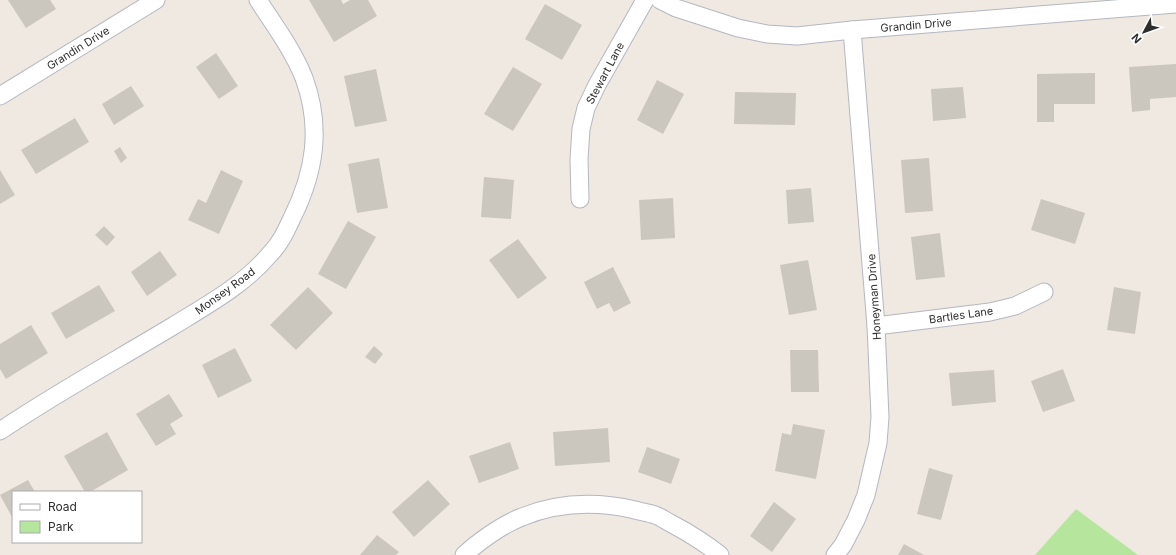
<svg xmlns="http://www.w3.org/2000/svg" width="1176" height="555" font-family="Inter,sans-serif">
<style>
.green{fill:#b6e59e}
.building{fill:#cbc7bf}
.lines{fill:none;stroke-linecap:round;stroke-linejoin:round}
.minor-casing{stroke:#b4b7c1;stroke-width:19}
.minor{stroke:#fff;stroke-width:17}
.labels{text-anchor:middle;stroke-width:4;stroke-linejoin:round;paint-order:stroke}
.street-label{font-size:11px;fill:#2e2e2e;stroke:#fff}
</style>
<rect width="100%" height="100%" fill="#efe9e1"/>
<!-- green -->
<polygon class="green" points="1076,509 1138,555 1035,555"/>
<!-- building -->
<g class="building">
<polygon points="8,0 50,0 56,9 26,28"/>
<polygon points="309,0 341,0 343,4 350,0 368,0 377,16 334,42"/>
<polygon points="545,4 582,25 562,60 525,39"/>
<polygon points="216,53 238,86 219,99 196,67"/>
<polygon points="1176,64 1176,97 1150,99 1150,110 1132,112 1129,67"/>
<polygon points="513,67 542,84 513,131 484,114"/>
<polygon points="376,69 387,121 355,127 344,76"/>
<polygon points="1095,73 1095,104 1054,104 1054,122 1037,122 1037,74"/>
<polygon points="657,80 684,94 663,134 637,120"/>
<polygon points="131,86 144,106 114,125 102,104"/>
<polygon points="963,87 966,118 933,121 931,89"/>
<polygon points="735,92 796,93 795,125 734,124"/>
<polygon points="75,118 89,142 36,174 21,150"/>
<polygon points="120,147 127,158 121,163 114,151"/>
<polygon points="379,158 388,208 357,213 348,164"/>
<polygon points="929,158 933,211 905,213 901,160"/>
<polygon points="0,170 15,195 0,204"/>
<polygon points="221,170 243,181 219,234 188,220 198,199 206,203"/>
<polygon points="484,177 514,180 511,219 481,217"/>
<polygon points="811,188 814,222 788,224 786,190"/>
<polygon points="673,198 675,238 641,240 639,200"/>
<polygon points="1041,199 1085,213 1075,244 1031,230"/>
<polygon points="348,221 376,237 346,289 318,274"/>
<polygon points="104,226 115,237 107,246 95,235"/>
<polygon points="940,233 945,277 916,280 911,237"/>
<polygon points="518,239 547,278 518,299 489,260"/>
<polygon points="160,251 177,275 147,296 131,272"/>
<polygon points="808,260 817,310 789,315 780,265"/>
<polygon points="613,267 631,303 614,312 609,303 597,309 584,282"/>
<polygon points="99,285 115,311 66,339 51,313"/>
<polygon points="308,287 333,313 296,350 270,325"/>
<polygon points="1114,287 1141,292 1135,334 1107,330"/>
<polygon points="31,325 48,353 6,379 0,369 0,344"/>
<polygon points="374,346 383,354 375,364 365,357"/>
<polygon points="235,348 252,381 218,398 202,365"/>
<polygon points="790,350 818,350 819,392 791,392"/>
<polygon points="1063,369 1075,401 1043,412 1031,381"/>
<polygon points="994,370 996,402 952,406 949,373"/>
<polygon points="169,394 183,416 170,424 176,434 156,446 136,414"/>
<polygon points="793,424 825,430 816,479 775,471 782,433 791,435"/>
<polygon points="608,428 610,462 555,466 553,432"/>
<polygon points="107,432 128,470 90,492 85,492 64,456"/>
<polygon points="510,442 519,469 479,483 469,456"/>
<polygon points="647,447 680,459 671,484 638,472"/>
<polygon points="929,468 953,475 941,520 917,514"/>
<polygon points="28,480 35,492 13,492 13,519 0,495"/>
<polygon points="428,480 450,504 414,537 392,512"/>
<polygon points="774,502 796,519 772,552 750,536"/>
<polygon points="377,535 399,552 396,555 360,555"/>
<polygon points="904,544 924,555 898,555"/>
</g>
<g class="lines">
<defs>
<g id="minor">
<polyline points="660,0 676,8 738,28 767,34 797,36 852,30 1176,4"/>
<polyline points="0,96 156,0"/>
<polyline points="580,199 579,159 581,129 586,108 597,85 645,0"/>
<polyline points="876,326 990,312 1015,306 1044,292"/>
<path d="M0,431C56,393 115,361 173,326C207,305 244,285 270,254C280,244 286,231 292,218C315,172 322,127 304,78C293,50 274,25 258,0"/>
<path d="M464,555C478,542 503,524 522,517C559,502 596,501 635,510C642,512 649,513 655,515C661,517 666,521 672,524C689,533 705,543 720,555"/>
<polyline points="835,555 843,545 856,520 866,495 878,443 880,417 876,326 852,30"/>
</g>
</defs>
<!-- minor casing -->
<use href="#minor" class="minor-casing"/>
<!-- minor -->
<use href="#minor" class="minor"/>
</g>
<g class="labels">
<!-- street labels -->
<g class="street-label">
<text transform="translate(916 25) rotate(-5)" y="4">Grandin Drive</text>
<text transform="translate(78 48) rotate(-32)" y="4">Grandin Drive</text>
<text transform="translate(605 73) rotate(-62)" y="4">Stewart Lane</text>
<text transform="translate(225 291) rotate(-36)" y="4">Monsey Road</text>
<text transform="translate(874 297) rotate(-94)" y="4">Honeyman Drive</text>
<text transform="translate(961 315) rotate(-8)" y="4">Bartles Lane</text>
</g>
</g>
<!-- legend -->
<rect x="12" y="491" width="130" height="52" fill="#ffffff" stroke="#ababab"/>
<rect x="20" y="504" width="20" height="6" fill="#ffffff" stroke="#ababab"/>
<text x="48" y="511" font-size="12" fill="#2e2e2e">Road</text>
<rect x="20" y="521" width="20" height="12" fill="#b6e59e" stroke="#ababab"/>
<text x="48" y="531" font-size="12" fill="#2e2e2e">Park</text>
<!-- north arrow -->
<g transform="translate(1144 32) rotate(229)" stroke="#ffffff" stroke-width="3" paint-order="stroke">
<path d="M0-3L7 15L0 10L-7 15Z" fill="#2e2e2e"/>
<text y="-6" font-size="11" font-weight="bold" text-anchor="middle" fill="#2e2e2e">N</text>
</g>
</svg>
